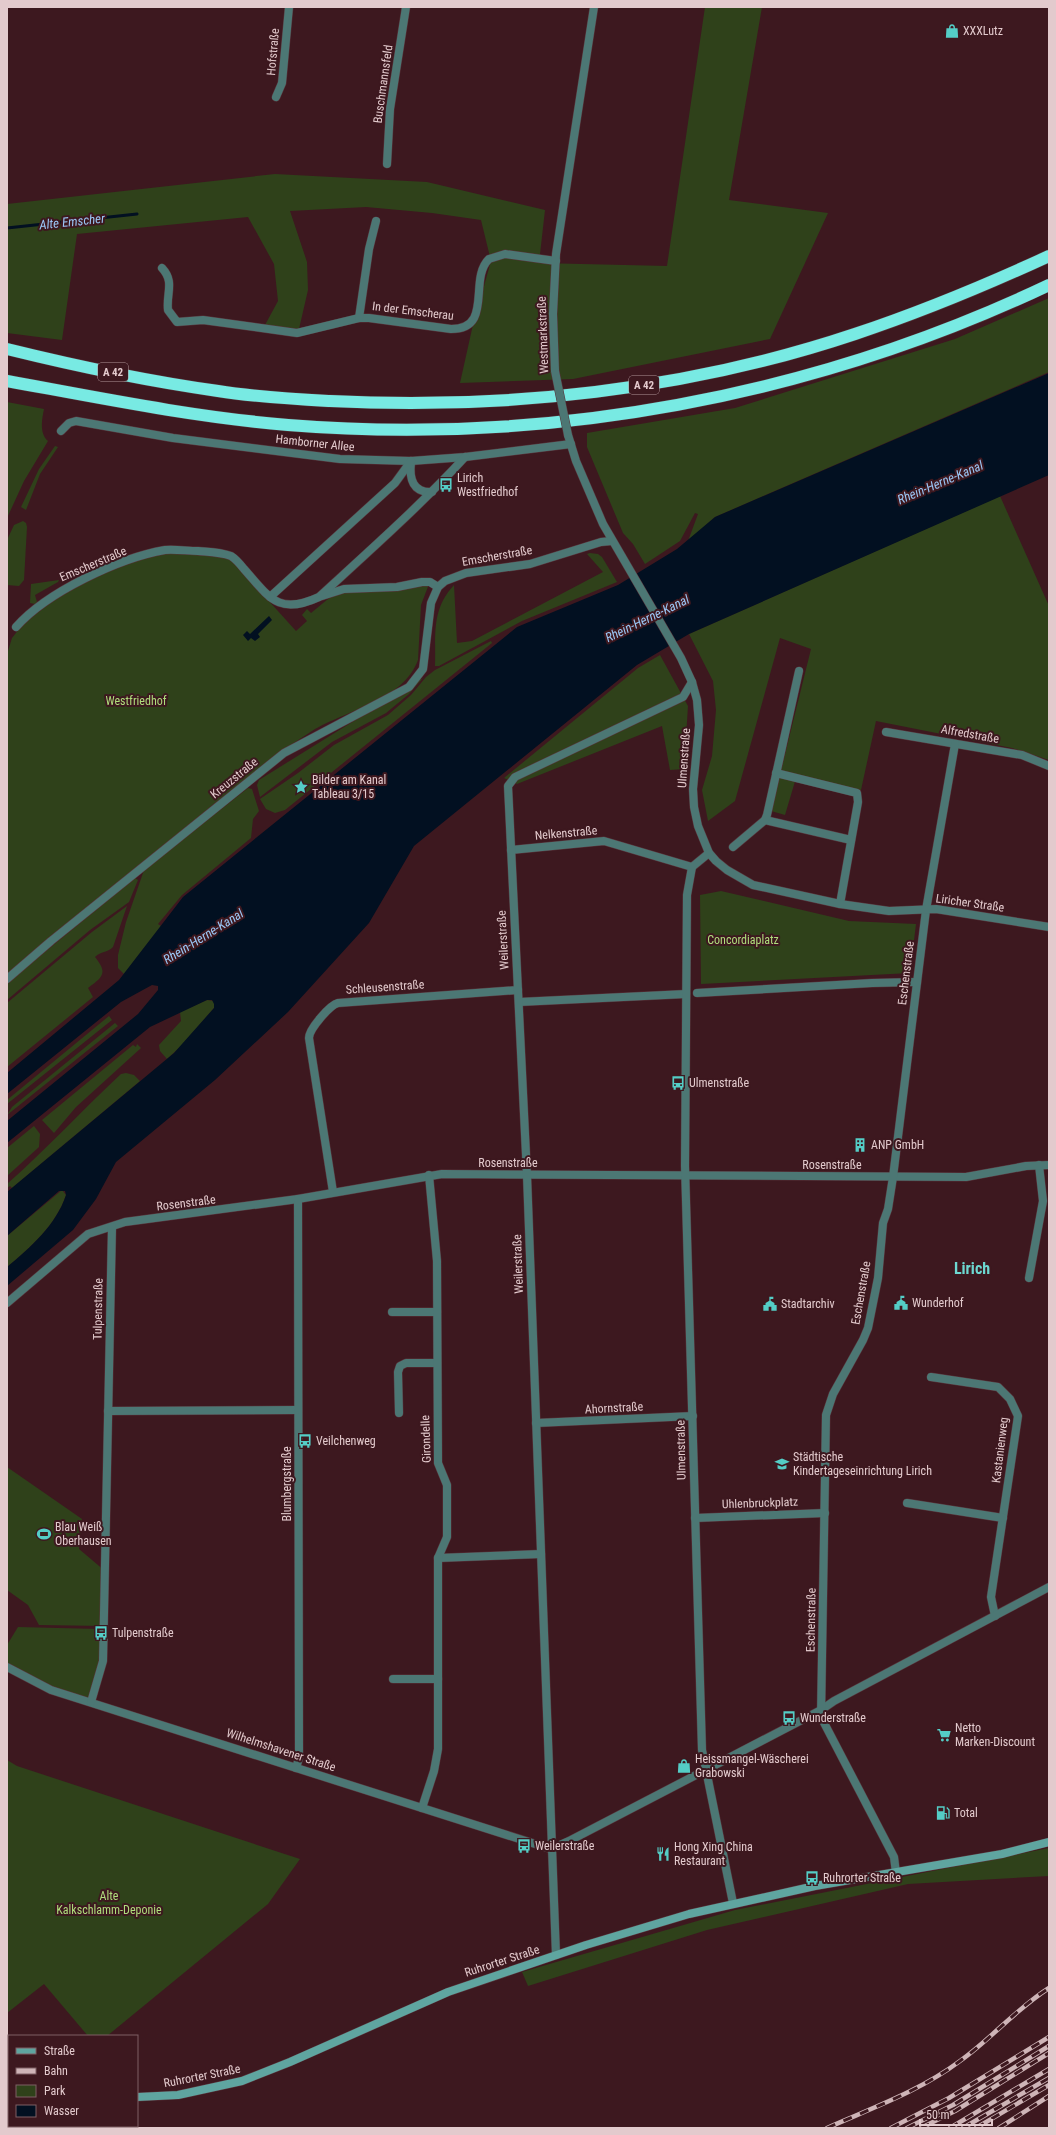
<svg xmlns="http://www.w3.org/2000/svg" width="1056" height="2135" font-family="'Roboto Condensed',sans-serif">
<style>
.green{fill:#2f411a}
.water{fill:#021021}
.lines{fill:none;stroke-linecap:round;stroke-linejoin:round}
.stream{stroke:#021021;stroke-width:3}
.minor-casing{stroke:#58343b;stroke-width:9}
.tertiary-casing{stroke:#58343b;stroke-width:9}
.secondary-casing{stroke:#58343b;stroke-width:9}
.motorway-casing{stroke:#58343b;stroke-width:13}
.minor{stroke:#4c7774;stroke-width:8}
.tertiary{stroke:#4c7774;stroke-width:8}
.secondary{stroke:#5fa5a0;stroke-width:8}
.motorway{stroke:#78eae3;stroke-width:12}
.rail-casing{stroke:#ceb4b7;stroke-width:4.5}
.rail{stroke:#3d181f;stroke-width:3;stroke-dasharray:9;stroke-linecap:butt}
.tertiary-bridge-casing{stroke:#58343b;stroke-width:9;stroke-linecap:butt}
.tertiary-bridge{stroke:#4c7774;stroke-width:8}
.labels{text-anchor:middle;stroke-width:4;stroke-linejoin:round;paint-order:stroke}
.shield{fill:#3d181f;stroke:#b19599;stroke-width:1}
.shield-label{font-size:11px;font-weight:bold;fill:#e3cacd}
.poi-label{font-size:12px;fill:#e3cacd;stroke:#3d181f;text-anchor:start}
.street-label{font-size:12px;fill:#e3cacd;stroke:#3d181f}
.park-label{font-size:12px;fill:#b0de7d;stroke:#3d181f}
.water-label{font-size:13px;font-style:italic;fill:#9bc7f6;stroke:#3d181f}
.district-label{font-size:16px;font-weight:bold;fill:#6dd8d1;stroke:#3d181f}
</style>
<rect width="100%" height="100%" fill="#3d181f"/>
<!-- green -->
<g class="green">
<polygon points="705,7 762,7 729,200 828,213 770,339 573,379 460,383 472,329 491,261 481,220 432,213 366,207 290,211 307,262 308,290 299,329 265,325 278,301 274,264 248,217 77,234 62,340 7,333 7,204 275,174 427,182 545,210 539,263 667,266"/>
<polygon points="1049,298 1049,372 715,517 688,541 698,514 695,513 680,541 645,564 633,544 623,533 587,447 587,433 735,408 955,339"/>
<path d="M7,402L44,409C42,419 39,433 48,441L24,481L7,518Z"/>
<polygon points="55,446 58,447 40,474 26,510 21,507 39,469"/>
<polygon points="1000,496 1049,606 1049,760 1012,748 876,721 861,790 796,778 785,815 771,811 811,649 780,638 735,801 708,821 702,790 712,756 716,710 713,681 689,634"/>
<polygon points="23,521 26,523 27,527 24,580 19,586 7,585 7,540 14,525"/>
<path d="M166,553L214,554L231,559L296,631L307,621L302,615L307,609L311,613L328,599L340,592L429,584L421,605L418,660C403,701 346,710 312,731C249,771 195,821 138,867C93,902 49,937 7,974V654L12,638L23,624L64,592L124,564Z"/>
<path d="M590,553L598,554L602,557L617,582L522,621L439,666H435C436,634 431,610 454,585L457,643L472,641L603,572L587,554Z"/>
<polygon points="59,580 58,582 35,595 37,602 35,604 30,603 31,584"/>
<polygon points="491,641 492,643 285,810 275,813 266,809 260,799 298,773 334,745 388,715 411,695 426,677 435,670"/>
<polygon points="660,655 688,706 684,769 670,770 662,726 517,784 504,778 638,668"/>
<polygon points="423,678 409,694 386,713 332,742 260,797 257,785 259,780"/>
<polygon points="248,788 252,789 259,811 253,819 251,838 182,895 158,924 161,926 124,974 118,968 118,955 126,922 144,870"/>
<polygon points="135,878 138,880 129,902 90,930 7,1000 7,983"/>
<polygon points="721,891 849,921 916,924 910,973 701,984 700,895"/>
<path d="M127,906L113,947C107,953 101,951 95,957C108,973 103,977 88,988L93,997L7,1067V1003L92,932Z"/>
<polygon points="207,1000 214,1001 214,1008 181,1046 167,1059 160,1051 159,1045 181,1021 180,1012"/>
<polygon points="109,1016 112,1020 7,1104 7,1100"/>
<polygon points="115,1023 118,1026 7,1115 12,1107"/>
<polygon points="137,1044 141,1048 76,1107 54,1133 42,1120 133,1045 136,1047"/>
<path d="M126,1073L134,1075L140,1081L12,1188L10,1186L7,1188V1184C47,1149 82,1110 121,1074Z"/>
<polygon points="34,1126 40,1134 39,1147 7,1176 7,1148"/>
<path d="M62,1190L66,1195C56,1225 31,1247 7,1267V1236Z"/>
<polygon points="7,1467 82,1519 79,1549 105,1571 104,1626 39,1625 28,1605 7,1590"/>
<polygon points="18,1627 99,1629 99,1666 88,1699 52,1688 7,1665 7,1645"/>
<polygon points="7,1760 17,1766 300,1859 268,1904 107,2036 88,2036 44,1984 7,2013"/>
<polygon points="1049,1848 1049,1876 908,1884 707,1930 528,1986 522,1972 735,1910"/>
</g>
<!-- water -->
<g class="water">
<path d="M1049,373V475L689,634L637,665L414,846L369,923L288,1012L215,1080L116,1162L96,1199L73,1230L7,1286V1267C31,1247 56,1225 66,1195L65,1191H59L7,1236V1192L174,1053L214,1008V1004L212,1000H207L150,1027L7,1143V1121L138,1014L158,990V986L152,985L121,1002L7,1094V1073L119,980L183,897L517,627L618,585L677,549L715,517Z"/>
<polygon points="269,616 272,620 258,634 260,637 255,641 251,638 248,641 243,635 247,631 250,634"/>
</g>
<g class="lines">
<!-- stream -->
<polyline class="stream" points="7,228 137,214"/>
<defs>
<g id="minor">
<polyline points="276,97 282,83 289,7"/>
<polyline points="387,164 390,109 406,7"/>
<path d="M162,268C175,282 166,293 168,310L177,322L203,320L297,333L359,318H369L451,329C494,329 468,279 489,259L505,254L556,261"/>
<polyline points="359,318 369,249 376,221"/>
<polyline points="61,431 69,423 76,421 173,438 340,459 411,461 465,457 571,444"/>
<path d="M411,462C409,479 413,493 432,492"/>
<polyline points="322,596 344,589 397,587 422,582 430,582 438,587"/>
<polyline points="270,597 395,483 411,461"/>
<path d="M16,627C47,592 119,558 165,550C175,549 188,551 198,551C209,552 220,552 231,556C236,559 240,564 244,569C269,597 278,616 319,597C368,552 419,507 465,457"/>
<polyline points="886,732 1022,755 1049,766"/>
<polyline points="776,773 857,793 858,802 840,904"/>
<polyline points="765,820 851,840"/>
<polyline points="733,847 765,820 767,815 799,671"/>
<polyline points="511,850 604,841 692,867"/>
<polyline points="7,979 51,941 284,753 409,687 423,669 431,603 438,587 445,581 466,573 530,564 601,542 612,541"/>
<polyline points="697,993 872,983 917,982"/>
<polyline points="519,1002 686,994"/>
<path d="M333,1192L309,1038C309,1029 330,1005 338,1003L518,990"/>
<polyline points="1029,1278 1043,1201 1039,1165"/>
<polyline points="7,1303 88,1234 125,1222 298,1199 442,1174 966,1177 1026,1166 1049,1165"/>
<polyline points="392,1312 437,1312"/>
<polyline points="931,1377 998,1387 1010,1399 1018,1416 991,1597 995,1616"/>
<polyline points="108,1411 298,1410"/>
<polyline points="399,1413 398,1372 400,1366 406,1363 437,1363"/>
<polyline points="536,1423 693,1416"/>
<polyline points="907,1503 1003,1518"/>
<polyline points="695,1518 825,1513"/>
<polyline points="438,1558 541,1554"/>
<polyline points="7,1667 51,1690 551,1849 569,1841 821,1710 834,1701 1049,1587"/>
<polyline points="393,1679 438,1679"/>
<polyline points="91,1702 103,1661 112,1227"/>
<polyline points="296,1768 299,1758 298,1199"/>
<polyline points="422,1808 434,1771 438,1749 438,1558 447,1537 447,1485 438,1463 437,1261 429,1175"/>
<polyline points="896,1873 894,1857 821,1717 826,1415 833,1394 863,1340 868,1328 878,1278 883,1223 888,1209 893,1177 926,910 955,744"/>
<polyline points="556,1955 527,1175 508,786 515,777 683,697 692,682"/>
</g>
<g id="tertiary">
<polyline points="555,371 553,314 556,254 594,7"/>
<polyline points="568,435 576,461 603,524 681,658 692,682 697,700 699,725 693,789 694,807 698,826 709,853 716,861 727,870 753,885 840,904 889,911 936,909 1049,927"/>
<polyline points="709,853 692,867 687,895 685,1166 702,1750 733,1903"/>
</g>
<g id="secondary">
<polyline points="137,2097 178,2095 242,2081 290,2062 448,1992 586,1945 689,1914 815,1886 1002,1854 1049,1842"/>
<polyline points="7,2101 9,2101"/>
</g>
<g id="motorway">
<path d="M7,349C76,366 147,381 218,391C255,397 293,399 330,401C505,410 688,390 855,334C921,312 986,285 1049,256"/>
<path d="M7,381C100,398 193,417 288,425C548,446 813,397 1049,285"/>
</g>
</defs>
<!-- minor casing -->
<use href="#minor" class="minor-casing"/>
<!-- tertiary casing -->
<use href="#tertiary" class="tertiary-casing"/>
<!-- secondary casing -->
<use href="#secondary" class="secondary-casing"/>
<!-- motorway casing -->
<use href="#motorway" class="motorway-casing"/>
<!-- minor -->
<use href="#minor" class="minor"/>
<!-- tertiary -->
<use href="#tertiary" class="tertiary"/>
<!-- secondary -->
<use href="#secondary" class="secondary"/>
<!-- motorway -->
<use href="#motorway" class="motorway"/>
<defs>
<g id="rail">
<path d="M827,2128C872,2108 920,2091 960,2061C991,2039 1016,2009 1049,1988"/>
<polyline points="891,2128 949,2098 1049,2037"/>
<polyline points="907,2128 953,2105 1049,2046"/>
<polyline points="921,2128 955,2111 1049,2053"/>
<polyline points="950,2128 1049,2069"/>
<polyline points="963,2128 1049,2078"/>
<polyline points="976,2128 1049,2085"/>
<polyline points="999,2128 1049,2096"/>
</g>
</defs>
<!-- rail casing -->
<use href="#rail" class="rail-casing"/>
<!-- rail -->
<use href="#rail" class="rail"/>
<defs>
<polyline id="tertiary-bridge" points="555,371 568,435"/>
</defs>
<!-- tertiary-bridge casing -->
<use href="#tertiary-bridge" class="tertiary-bridge-casing"/>
<!-- tertiary-bridge -->
<use href="#tertiary-bridge" class="tertiary-bridge"/>
</g>
<!-- icons -->
<defs>
<symbol id="shop-bare" viewBox="-9 -9 18 18"><path d="M-5-2.5h2.3a2.7 3.5 0 0 1 5.4 0H5L5.5 6h-11ZM-1.5-2.5h3a1.5 2.3 0 0 0-3 0Z" fill="#54cdc6" stroke="#3d181f" stroke-width="2.5" paint-order="stroke"/></symbol>
<symbol id="bus-bare" viewBox="-9 -9 18 18"><path d="M-5-6H5V4H4V6H2V4H-2V6H-4V4H-5ZM-3.5-4V0h7V-4ZM-3.5 1.2v1.5H-2V1.2ZM2 1.2v1.5H3.5V1.2Z" fill="#54cdc6" stroke="#3d181f" stroke-width="2.5" paint-order="stroke"/></symbol>
<symbol id="sight-bare" viewBox="-9 -9 18 18"><path d="M0-6L1.8-2.2L6-1.7L2.9 1.2L3.7 5.4L0 3.3L-3.7 5.4L-2.9 1.2L-6-1.7L-1.8-2.2Z" fill="#54cdc6" stroke="#3d181f" stroke-width="2.5" paint-order="stroke"/></symbol>
<symbol id="building-bare" viewBox="-9 -9 18 18"><path d="M-4-6H4V6H1V3H-1V6H-4ZM-2.5-4.3h1.7v1.8h-1.7ZM.8-4.3h1.7v1.8H.8ZM-2.5-1h1.7V.8h-1.7ZM.8-1h1.7V.8H.8Z" fill="#54cdc6" stroke="#3d181f" stroke-width="2.5" paint-order="stroke"/></symbol>
<symbol id="civic-bare" viewBox="-9 -9 18 18"><path d="M-.6-6.5H3V-4.5H.6V-3L4-1V1h2V6H-6V1h2V-1L-.6-3ZM-1.2 2.5V6h2.4V2.5Z" fill="#54cdc6" stroke="#3d181f" stroke-width="2.5" paint-order="stroke"/></symbol>
<symbol id="school-bare" viewBox="-9 -9 18 18"><path d="M0-5L7-2L0 1L-7-2ZM-4 1L0 2.5L4 1V4Q0 6-4 4Z" fill="#54cdc6" stroke="#3d181f" stroke-width="2.5" paint-order="stroke"/></symbol>
<symbol id="stadium-bare" viewBox="-9 -9 18 18"><path d="M0-5a6.5 5 0 1 0 0 10a6.5 5 0 1 0 0-10ZM-3.5-1.8h7v3.6h-7Z" fill="#54cdc6" stroke="#3d181f" stroke-width="2.5" paint-order="stroke"/></symbol>
<symbol id="supermarket-bare" viewBox="-9 -9 18 18"><path d="M-6-5.5h2.5l.6 2H6L4.5 2H-2.5L-4.4-4H-6ZM-1.5 3.2a1.3 1.3 0 1 0 .1 0ZM3 3.2a1.3 1.3 0 1 0 .1 0Z" fill="#54cdc6" stroke="#3d181f" stroke-width="2.5" paint-order="stroke"/></symbol>
<symbol id="fuel-bare" viewBox="-9 -9 18 18"><path d="M-5.5-6h7V0h2V4h1.3V-2.5L3-4.5l.8-.8L6-3V5H2.5V1h-1V6h-7ZM-4.2-4.7v3.2H.2V-4.7Z" fill="#54cdc6" stroke="#3d181f" stroke-width="2.5" paint-order="stroke"/></symbol>
<symbol id="restaurant-bare" viewBox="-9 -9 18 18"><path d="M-5-6h1v4h1v-4h1v4h1v-4h1v5L-1.5 .5V6h-2V.5L-5-1ZM5-6V6H3V1.5H1.5Q1.5-4 5-6Z" fill="#54cdc6" stroke="#3d181f" stroke-width="2.5" paint-order="stroke"/></symbol>
</defs>
<g fill-rule="evenodd">
<use href="#shop-bare" x="942" y="21" width="20" height="20"/>
<use href="#bus-bare" x="436" y="475" width="20" height="20"/>
<use href="#sight-bare" x="291" y="777" width="20" height="20"/>
<use href="#bus-bare" x="668" y="1073" width="20" height="20"/>
<use href="#building-bare" x="850" y="1135" width="20" height="20"/>
<use href="#civic-bare" x="891" y="1293" width="20" height="20"/>
<use href="#civic-bare" x="760" y="1294" width="20" height="20"/>
<use href="#bus-bare" x="295" y="1431" width="20" height="20"/>
<use href="#school-bare" x="772" y="1454" width="20" height="20"/>
<use href="#stadium-bare" x="34" y="1524" width="20" height="20"/>
<use href="#bus-bare" x="91" y="1623" width="20" height="20"/>
<use href="#bus-bare" x="779" y="1708" width="20" height="20"/>
<use href="#supermarket-bare" x="934" y="1725" width="20" height="20"/>
<use href="#shop-bare" x="674" y="1756" width="20" height="20"/>
<use href="#fuel-bare" x="933" y="1803" width="20" height="20"/>
<use href="#bus-bare" x="514" y="1836" width="20" height="20"/>
<use href="#restaurant-bare" x="653" y="1844" width="20" height="20"/>
<use href="#bus-bare" x="802" y="1868" width="20" height="20"/>
</g>
<g class="labels">
<!-- shield labels -->
<g class="shield">
<rect x="98" y="363" width="30" height="18" rx="3"/>
<rect x="629" y="376" width="30" height="18" rx="3"/>
</g>
<g class="shield-label">
<text x="113" y="376">A 42</text>
<text x="644" y="389">A 42</text>
</g>
<!-- poi labels -->
<g class="poi-label">
<text x="963" y="35">XXXLutz</text>
<text x="457" y="482">Lirich<tspan x="457" dy="14">Westfriedhof</tspan></text>
<text x="312" y="784">Bilder am Kanal<tspan x="312" dy="14">Tableau 3/15</tspan></text>
<text x="689" y="1087">Ulmenstraße</text>
<text x="871" y="1149">ANP GmbH</text>
<text x="912" y="1307">Wunderhof</text>
<text x="781" y="1308">Stadtarchiv</text>
<text x="316" y="1445">Veilchenweg</text>
<text x="793" y="1461">Städtische<tspan x="793" dy="14">Kindertageseinrichtung Lirich</tspan></text>
<text x="55" y="1531">Blau Weiß<tspan x="55" dy="14">Oberhausen</tspan></text>
<text x="112" y="1637">Tulpenstraße</text>
<text x="800" y="1722">Wunderstraße</text>
<text x="955" y="1732">Netto<tspan x="955" dy="14">Marken-Discount</tspan></text>
<text x="695" y="1763">Heissmangel-Wäscherei<tspan x="695" dy="14">Grabowski</tspan></text>
<text x="954" y="1817">Total</text>
<text x="535" y="1850">Weilerstraße</text>
<text x="674" y="1851">Hong Xing China<tspan x="674" dy="14">Restaurant</tspan></text>
<text x="823" y="1882">Ruhrorter Straße</text>
</g>
<!-- street labels -->
<g class="street-label">
<text transform="translate(273 52) rotate(-85)" y="4">Hofstraße</text>
<text transform="translate(383 84) rotate(-82)" y="4">Buschmannsfeld</text>
<text transform="translate(413 311) rotate(7)" y="4">In der Emscherau</text>
<text transform="translate(543 335) rotate(-92)" y="4">Westmarkstraße</text>
<text transform="translate(315 443) rotate(6)" y="4">Hamborner Allee</text>
<text transform="translate(497 556) rotate(-10)" y="4">Emscherstraße</text>
<text transform="translate(93 564) rotate(-23)" y="4">Emscherstraße</text>
<text transform="translate(970 734) rotate(10)" y="4">Alfredstraße</text>
<text transform="translate(684 758) rotate(-86)" y="4">Ulmenstraße</text>
<text transform="translate(234 778) rotate(-39)" y="4">Kreuzstraße</text>
<text transform="translate(566 833) rotate(-5)" y="4">Nelkenstraße</text>
<text transform="translate(970 903) rotate(8)" y="4">Liricher Straße</text>
<text transform="translate(503 940) rotate(-93)" y="4">Weilerstraße</text>
<text transform="translate(906 973) rotate(-83)" y="4">Eschenstraße</text>
<text transform="translate(385 987) rotate(-4)" y="4">Schleusenstraße</text>
<text x="508" y="1167">Rosenstraße</text>
<text x="832" y="1169">Rosenstraße</text>
<text transform="translate(186 1203) rotate(-7)" y="4">Rosenstraße</text>
<text transform="translate(518 1264) rotate(-92)" y="4">Weilerstraße</text>
<text transform="translate(861 1293) rotate(-80)" y="4">Eschenstraße</text>
<text transform="translate(98 1309) rotate(-89)" y="4">Tulpenstraße</text>
<text transform="translate(614 1408) rotate(-3)" y="4">Ahornstraße</text>
<text transform="translate(426 1439) rotate(-92)" y="4">Girondelle</text>
<text transform="translate(681 1450) rotate(-91)" y="4">Ulmenstraße</text>
<text transform="translate(1000 1450) rotate(-83)" y="4">Kastanienweg</text>
<text transform="translate(287 1484) rotate(-90)" y="4">Blumbergstraße</text>
<text transform="translate(760 1503) rotate(-2)" y="4">Uhlenbruckplatz</text>
<text transform="translate(811 1620) rotate(-89)" y="4">Eschenstraße</text>
<text transform="translate(281 1750) rotate(18)" y="4">Wilhelmshavener Straße</text>
<text transform="translate(502 1961) rotate(-18)" y="4">Ruhrorter Straße</text>
<text transform="translate(202 2076) rotate(-11)" y="4">Ruhrorter Straße</text>
</g>
<!-- park labels -->
<g class="park-label">
<text x="136" y="705">Westfriedhof</text>
<text x="743" y="944">Concordiaplatz</text>
<text x="109" y="1900">Alte<tspan x="109" dy="14">Kalkschlamm-Deponie</tspan></text>
</g>
<!-- water labels -->
<g class="water-label">
<text transform="translate(72 221) rotate(-6)" y="5">Alte Emscher</text>
<text transform="translate(940 482) rotate(-23)" y="5">Rhein-Herne-Kanal</text>
<text transform="translate(647 618) rotate(-26)" y="5">Rhein-Herne-Kanal</text>
<text transform="translate(203 936) rotate(-32)" y="5">Rhein-Herne-Kanal</text>
</g>
<!-- district labels -->
<g class="district-label">
<text x="972" y="1274">Lirich</text>
</g>
</g>
<!-- border -->
<rect width="1056" height="2135" fill="none" stroke="#e3cacd" stroke-width="16"/>
<!-- legend -->
<rect x="8" y="2035" width="130" height="92" fill="#3d181f" stroke="#7f5f65"/>
<rect x="16" y="2048" width="20" height="6" fill="#5fa5a0" stroke="#7f5f65"/>
<text x="44" y="2055" font-size="12" fill="#e3cacd">Straße</text>
<rect x="16" y="2068" width="20" height="6" fill="#ceb4b7" stroke="#7f5f65"/>
<text x="44" y="2075" font-size="12" fill="#e3cacd">Bahn</text>
<rect x="16" y="2085" width="20" height="12" fill="#2f411a" stroke="#7f5f65"/>
<text x="44" y="2095" font-size="12" fill="#e3cacd">Park</text>
<rect x="16" y="2105" width="20" height="12" fill="#021021" stroke="#7f5f65"/>
<text x="44" y="2115" font-size="12" fill="#e3cacd">Wasser</text>
<!-- scale -->
<path d="M920 2119v6h72v-6" fill="none" stroke="#e3cacd" stroke-width="2"/>
<text x="926" y="2119" font-size="12" fill="#e3cacd" stroke="#3d181f" stroke-width="3" paint-order="stroke">50 m</text>
</svg>
